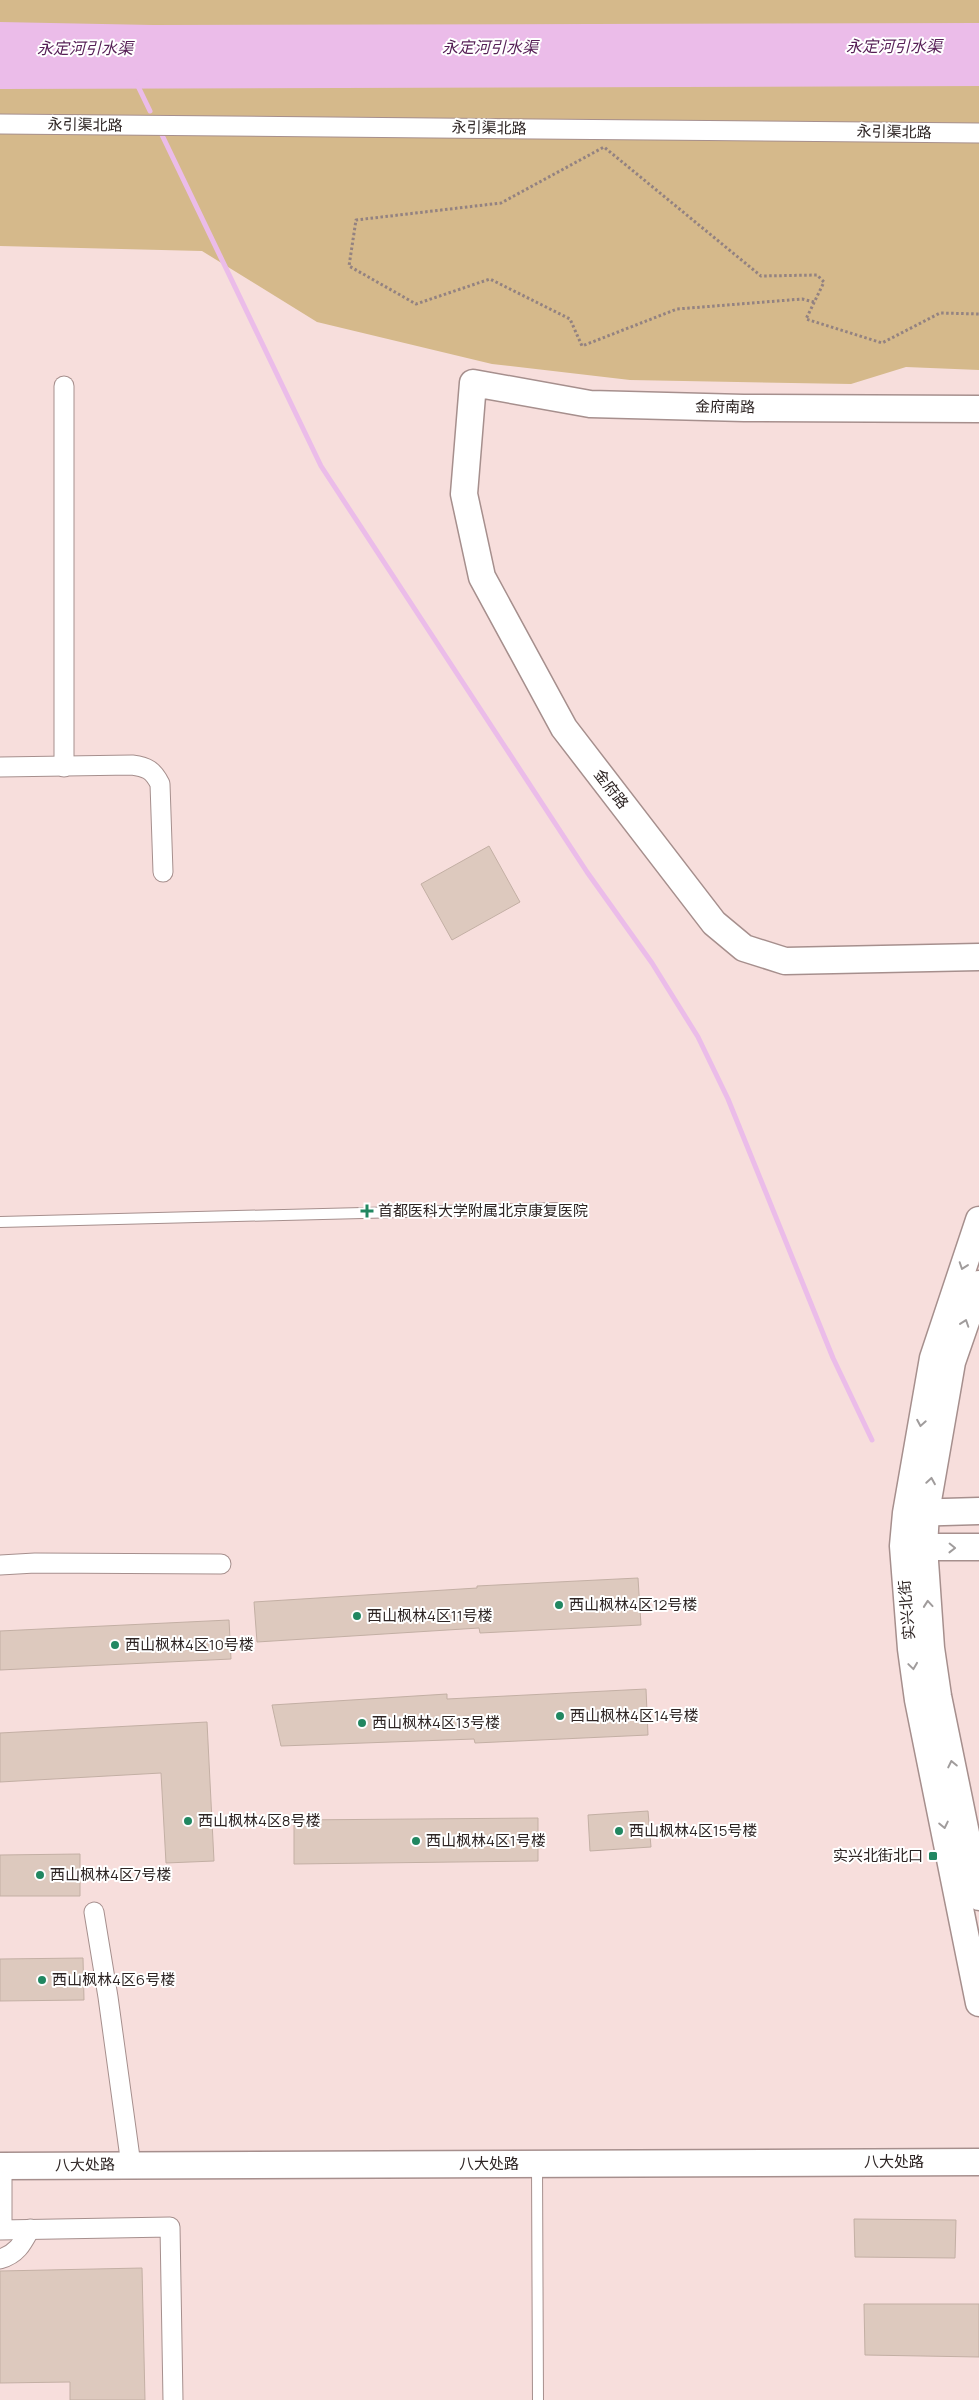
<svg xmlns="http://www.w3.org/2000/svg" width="979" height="2400" font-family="Manrope,'Noto Sans SC',sans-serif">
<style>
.green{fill:#d5b98b}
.water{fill:#ebbce9}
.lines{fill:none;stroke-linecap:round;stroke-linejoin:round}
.stream{stroke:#ebbce9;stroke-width:5}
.building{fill:#ddc9be;stroke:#c3afa4}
.lane-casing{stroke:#a68f8d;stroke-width:12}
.street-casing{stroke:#a68f8d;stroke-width:21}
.secondary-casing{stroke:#a68f8d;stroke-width:29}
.path{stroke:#938281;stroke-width:3;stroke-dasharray:2.5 2.5;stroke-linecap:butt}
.lane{stroke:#fff;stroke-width:10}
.street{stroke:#fff;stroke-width:19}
.secondary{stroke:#fff;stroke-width:26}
.oneway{stroke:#a09c9c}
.poi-dot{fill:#218761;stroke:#fff;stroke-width:2}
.labels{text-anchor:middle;stroke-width:4;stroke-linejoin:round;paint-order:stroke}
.street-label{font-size:15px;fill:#2d2423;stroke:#fff}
.poi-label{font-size:15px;fill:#2d2423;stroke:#fff;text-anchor:start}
.water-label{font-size:16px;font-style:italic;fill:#561f56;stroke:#fff}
</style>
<rect width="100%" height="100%" fill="#f7dedc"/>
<!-- green -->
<polygon class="green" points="0,0 979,0 979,370 906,367 851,384 630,380 492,364 317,322 202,251 0,246"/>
<!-- water -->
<polygon class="water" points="0,22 153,25 979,23 979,86 0,89"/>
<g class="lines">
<!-- stream -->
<g class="stream">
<polyline points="136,82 150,111"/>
<polyline points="162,135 321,466 587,872 652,963 698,1037 728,1099 833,1358 872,1440"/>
</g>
</g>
<!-- building -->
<g class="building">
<polygon points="489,846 520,902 452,940 421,884"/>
<polygon points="638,1578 641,1625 480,1633 479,1628 257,1642 254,1602 477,1588 477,1586"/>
<polygon points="229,1620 231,1659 0,1670 0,1631"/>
<polygon points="646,1689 648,1735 475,1743 474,1739 281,1746 272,1705 447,1694 447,1699"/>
<polygon points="207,1722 214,1861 166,1863 161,1773 0,1782 0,1733"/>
<polygon points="648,1811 651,1847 590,1851 588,1815"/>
<polygon points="538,1818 538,1861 294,1864 294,1820"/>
<polygon points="80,1854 80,1896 0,1896 0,1855"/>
<polygon points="83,1958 84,2000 0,2001 0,1959"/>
<polygon points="854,2219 956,2220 955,2258 855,2257"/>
<polygon points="142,2268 145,2400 70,2400 70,2382 0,2383 0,2271"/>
<polygon points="864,2304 979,2304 979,2357 865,2355"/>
</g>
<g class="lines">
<defs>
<g id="lane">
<polyline points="0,1222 562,1208"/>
<polyline points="537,2164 538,2400"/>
</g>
<g id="street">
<polyline points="0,124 979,133"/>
<polyline points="64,386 64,767"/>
<path d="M0,767L132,765C147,767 153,770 160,784L163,872"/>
<polyline points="0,1565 35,1563 221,1564"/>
<polyline points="94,1912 108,1997 131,2165"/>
<polyline points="2,2166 2,2229"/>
<polyline points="0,2230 170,2227 173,2400"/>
<path d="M0,2259C17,2254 22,2244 30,2229"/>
</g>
<g id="secondary">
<polyline points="979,409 744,408 590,404 473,383 464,494 482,577 564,728 714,923 744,948 785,961 979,957"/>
<polyline points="979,1220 933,1358 906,1513 903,1546 911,1649 918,1700 979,2003"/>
<polyline points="979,1284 952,1362 926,1512 924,1547 931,1648 938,1696 979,1897"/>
<polyline points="909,1513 979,1511"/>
<polyline points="907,1547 979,1547"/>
<polyline points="0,2166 979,2162"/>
</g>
</defs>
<!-- lane casing -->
<use href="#lane" class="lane-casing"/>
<!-- street casing -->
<use href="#street" class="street-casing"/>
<!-- secondary casing -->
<use href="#secondary" class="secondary-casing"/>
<!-- path -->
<polyline class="path" points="814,302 802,299 677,309 582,346 570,319 490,279 416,304 349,266 356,220 501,203 604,147 761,276 817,275 824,282 806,319 882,343 940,313 979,314"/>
<!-- lane -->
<use href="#lane" class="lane"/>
<!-- street -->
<use href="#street" class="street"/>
<!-- secondary -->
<use href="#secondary" class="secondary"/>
</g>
<!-- one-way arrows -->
<defs><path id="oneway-chevron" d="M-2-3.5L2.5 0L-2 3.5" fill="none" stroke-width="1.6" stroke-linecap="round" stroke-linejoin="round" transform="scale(1.25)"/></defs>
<g class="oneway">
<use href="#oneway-chevron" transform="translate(963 1266) rotate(109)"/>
<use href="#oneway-chevron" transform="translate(965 1323) rotate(-71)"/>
<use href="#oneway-chevron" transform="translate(921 1423) rotate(100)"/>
<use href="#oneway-chevron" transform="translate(931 1481) rotate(-81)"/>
<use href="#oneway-chevron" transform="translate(952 1548) rotate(1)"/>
<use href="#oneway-chevron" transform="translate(928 1604) rotate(-95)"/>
<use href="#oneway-chevron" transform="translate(913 1666) rotate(82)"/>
<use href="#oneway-chevron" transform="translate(952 1764) rotate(-102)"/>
<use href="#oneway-chevron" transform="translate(944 1825) rotate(78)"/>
</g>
<!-- markers -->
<g class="poi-dot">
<path d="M364.5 1203.5h5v5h5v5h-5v5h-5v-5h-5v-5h5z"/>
<circle cx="559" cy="1605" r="5"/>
<circle cx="357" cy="1616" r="5"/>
<circle cx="115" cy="1645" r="5"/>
<circle cx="560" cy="1716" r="5"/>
<circle cx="362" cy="1723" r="5"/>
<circle cx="188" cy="1821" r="5"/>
<circle cx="619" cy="1831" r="5"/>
<circle cx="416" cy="1841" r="5"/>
<rect x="928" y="1851" width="10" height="10" rx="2.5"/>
<circle cx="40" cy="1875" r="5"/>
<circle cx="42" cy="1980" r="5"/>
</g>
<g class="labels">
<!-- street labels -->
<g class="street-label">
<text transform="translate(85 125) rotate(1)" y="5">永引渠北路</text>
<text transform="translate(489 128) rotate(1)" y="5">永引渠北路</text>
<text transform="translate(894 132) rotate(1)" y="5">永引渠北路</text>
<text transform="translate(725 407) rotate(1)" y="5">金府南路</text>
<text transform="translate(611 789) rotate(52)" y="5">金府路</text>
<text transform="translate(907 1610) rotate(-95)" y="5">实兴北街</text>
<text x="894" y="2167">八大处路</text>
<text x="489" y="2169">八大处路</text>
<text transform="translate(85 2165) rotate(-1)" y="5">八大处路</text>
</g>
<!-- poi labels -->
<g class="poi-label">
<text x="378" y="1216">首都医科大学附属北京康复医院</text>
<text x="569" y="1610">西山枫林4区12号楼</text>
<text x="367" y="1621">西山枫林4区11号楼</text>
<text x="125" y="1650">西山枫林4区10号楼</text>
<text x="570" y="1721">西山枫林4区14号楼</text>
<text x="372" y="1728">西山枫林4区13号楼</text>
<text x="198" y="1826">西山枫林4区8号楼</text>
<text x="629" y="1836">西山枫林4区15号楼</text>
<text x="426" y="1846">西山枫林4区1号楼</text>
<text x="923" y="1861" text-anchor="end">实兴北街北口</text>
<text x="50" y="1880">西山枫林4区7号楼</text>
<text x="52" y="1985">西山枫林4区6号楼</text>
</g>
<!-- water labels -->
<g class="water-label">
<text x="894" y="52">永定河引水渠</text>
<text x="490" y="53">永定河引水渠</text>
<text x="85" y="54">永定河引水渠</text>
</g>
</g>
</svg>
